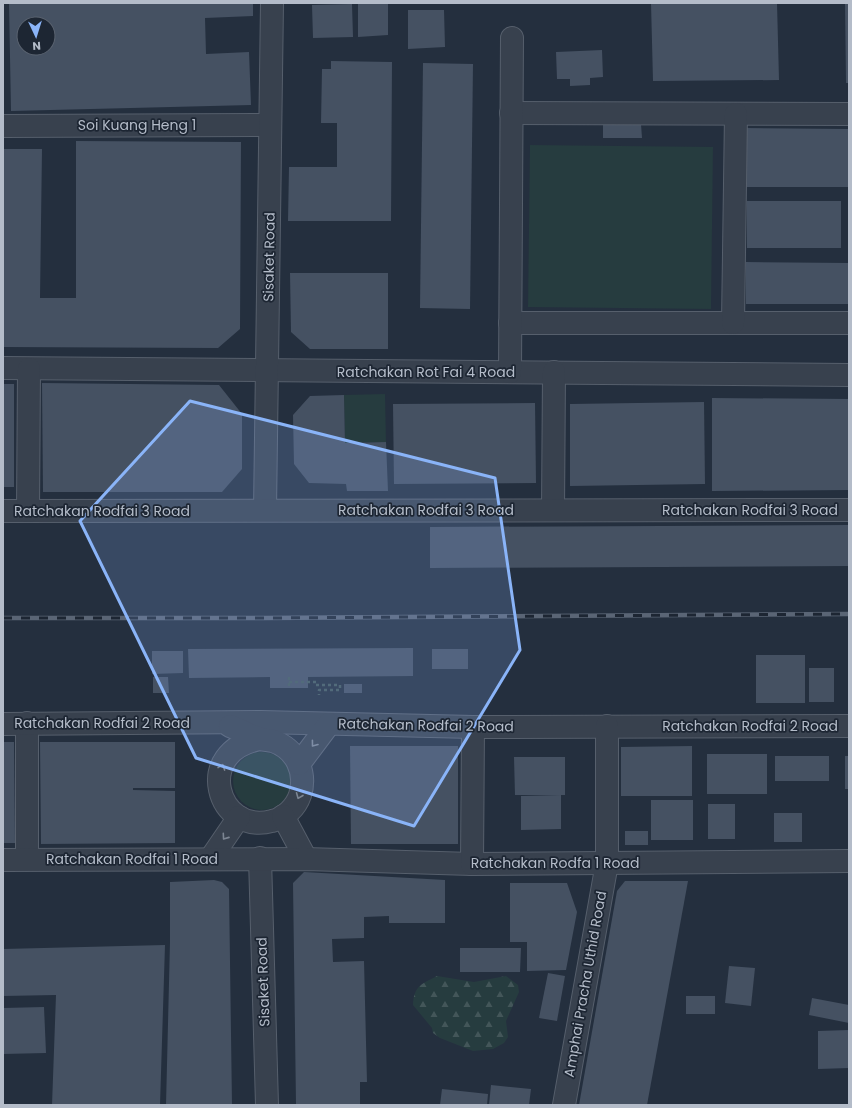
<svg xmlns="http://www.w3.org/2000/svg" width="852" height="1108" font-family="Poppins,sans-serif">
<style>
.green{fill:#263c3f}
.forest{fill:url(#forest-firs)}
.building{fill:#455162;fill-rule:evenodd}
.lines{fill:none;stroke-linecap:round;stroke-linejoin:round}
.minor-casing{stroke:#565f6c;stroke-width:24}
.path{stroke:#44595c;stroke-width:2.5;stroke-dasharray:3 3;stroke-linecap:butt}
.minor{stroke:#38414e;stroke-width:22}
.rail-casing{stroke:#5a6575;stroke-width:4.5}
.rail{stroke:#1d2633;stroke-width:3;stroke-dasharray:9;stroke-linecap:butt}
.oneway{stroke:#7c8592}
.marked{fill:#8ab4f8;fill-opacity:0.2;stroke:#8ab4f8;stroke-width:3;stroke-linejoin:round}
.labels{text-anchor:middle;stroke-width:3.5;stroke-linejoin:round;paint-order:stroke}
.street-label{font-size:14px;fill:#b4bcc9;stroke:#1d2633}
</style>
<defs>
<pattern id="forest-firs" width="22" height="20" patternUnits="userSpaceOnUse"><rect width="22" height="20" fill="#263c3f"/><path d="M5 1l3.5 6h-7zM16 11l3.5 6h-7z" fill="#435659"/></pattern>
</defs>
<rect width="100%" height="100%" fill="#242f3e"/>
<!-- green -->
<g class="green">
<polygon points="530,145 713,147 711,309 528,307"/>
<polygon points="385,394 386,442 345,443 344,395"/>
<circle cx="262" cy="781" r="29"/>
</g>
<!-- forest -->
<path class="forest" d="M437,976L474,982L506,976L518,985L519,992L506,1021L508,1037L504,1043L493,1049L473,1051L440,1038L433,1033L432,1028L413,1005C414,985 422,984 437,976Z"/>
<!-- building -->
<g class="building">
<path d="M9,3H253V16L205,18L206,54L249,52L251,105L11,111ZM24,24H48V48H24Z"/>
<polygon points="358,3 388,3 388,35 358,37"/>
<polygon points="651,3 777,3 779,80 653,81"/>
<polygon points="845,3 849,3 849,83 846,83"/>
<polygon points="352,4 353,37 313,38 312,5"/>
<polygon points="408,10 444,10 445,47 408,49"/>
<polygon points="602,50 603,77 590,78 590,85 570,86 570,79 557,79 556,52"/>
<polygon points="331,61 392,62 391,221 288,221 289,167 337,167 337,123 321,123 322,69 331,69"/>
<polygon points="423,63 473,64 470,309 420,308"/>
<polygon points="641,124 642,138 603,138 603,125"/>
<polygon points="746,128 849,129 849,187 746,187"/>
<polygon points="76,141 241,142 240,329 218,348 3,347 3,149 42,149 40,298 76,298"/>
<rect x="747" y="201" width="94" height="47"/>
<polygon points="746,262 849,263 849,304 746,304"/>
<polygon points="290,273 388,273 388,349 310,349 291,332"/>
<polygon points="42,383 219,385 242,414 242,469 222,492 43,492"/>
<rect x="3" y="384" width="11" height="103"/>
<polygon points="344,395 345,443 386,442 388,491 347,491 346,484 309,483 294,464 293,415 310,396"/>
<polygon points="712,398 849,399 849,490 712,491"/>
<polygon points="704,402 705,484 570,486 570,404"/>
<polygon points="535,403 536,483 394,484 393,404"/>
<polygon points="849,525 849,566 430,568 430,527"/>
<polygon points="413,648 413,676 308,677 308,688 270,688 270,677 189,678 188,649"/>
<rect x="432" y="649" width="36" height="20"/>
<polygon points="152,651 183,651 183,673 152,674"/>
<rect x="756" y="655" width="49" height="48"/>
<rect x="809" y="668" width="25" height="34"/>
<polygon points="153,677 168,677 169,693 153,693"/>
<rect x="344" y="684" width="18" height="9"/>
<polygon points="3,742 14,742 15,843 3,843"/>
<polygon points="40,742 175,742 175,788 133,788 133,790 175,791 175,843 41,844"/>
<polygon points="350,746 458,746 458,844 351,844"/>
<polygon points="692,746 692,796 621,796 621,747"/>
<rect x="707" y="754" width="60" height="40"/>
<rect x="775" y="756" width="54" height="25"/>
<rect x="845" y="756" width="4" height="33"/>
<polygon points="514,757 565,757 565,795 515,795"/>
<polygon points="561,795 561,829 521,830 521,796"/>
<rect x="651" y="800" width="42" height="40"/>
<rect x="708" y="804" width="27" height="35"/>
<rect x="774" y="813" width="28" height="29"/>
<rect x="625" y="831" width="23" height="14"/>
<polygon points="304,872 445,880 445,923 389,923 389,916 364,917 364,938 332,939 333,962 364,961 367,1082 360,1082 360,1105 296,1105 293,883"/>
<polygon points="214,880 222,882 229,889 232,1105 166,1105 170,942 170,882"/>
<polygon points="625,881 688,881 647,1105 579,1105 617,891"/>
<polygon points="510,883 567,883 577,912 566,970 527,971 527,942 510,942"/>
<polygon points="165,945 160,1105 52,1105 56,995 3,996 3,949"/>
<polygon points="460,948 521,948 520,972 460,972"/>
<polygon points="729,966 755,968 751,1006 725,1003"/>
<polygon points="548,973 565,976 557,1021 539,1018"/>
<rect x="686" y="996" width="29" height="18"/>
<polygon points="812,998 849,1005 849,1023 809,1015"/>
<polygon points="44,1007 46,1053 3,1054 3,1008"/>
<polygon points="849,1030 849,1068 818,1069 818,1031"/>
<polygon points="491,1085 531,1089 529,1105 489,1105"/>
<polygon points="442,1089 488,1094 487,1105 440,1105"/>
</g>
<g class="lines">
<defs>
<g id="minor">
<polyline points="511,113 849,114"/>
<polyline points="3,126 270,125"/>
<polyline points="510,323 849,323"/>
<polyline points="733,323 736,114"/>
<polyline points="3,368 849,375"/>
<polyline points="510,372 512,38"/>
<polyline points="265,510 272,3"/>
<polyline points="553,510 554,372"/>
<polyline points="3,511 849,510"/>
<polyline points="28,511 29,369"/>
<polyline points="27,723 27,859"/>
<polyline points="3,724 261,722 473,727 849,726"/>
<path d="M230,726C240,730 251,736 261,739C265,740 269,740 273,741C296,749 307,772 300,795C296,807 285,818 272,821C217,836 192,750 261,739"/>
<polyline points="299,764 329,724"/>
<polyline points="283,816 306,859"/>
<polyline points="211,858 239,817"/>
<polyline points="260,858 267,1105"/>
<polyline points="3,860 306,859 472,864 849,861"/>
<polyline points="472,864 473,727"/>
<polyline points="564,1105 607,863 607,726"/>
</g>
</defs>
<!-- minor casing -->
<use href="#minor" class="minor-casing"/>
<!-- path -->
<g class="path">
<polyline points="289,677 289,688"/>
<polyline points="289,682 316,682 316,685 340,685 340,690 319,690 319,695"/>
</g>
<!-- minor -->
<use href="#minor" class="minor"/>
<defs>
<polyline id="rail" points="3,618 264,618 849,614"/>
</defs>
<!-- rail casing -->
<use href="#rail" class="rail-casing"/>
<!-- rail -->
<use href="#rail" class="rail"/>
</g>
<!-- one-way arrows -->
<defs><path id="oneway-chevron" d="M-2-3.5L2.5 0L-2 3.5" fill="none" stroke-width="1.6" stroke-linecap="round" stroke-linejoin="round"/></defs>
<g class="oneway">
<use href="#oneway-chevron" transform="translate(314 744) rotate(127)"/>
<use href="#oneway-chevron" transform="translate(222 767) rotate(-70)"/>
<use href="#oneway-chevron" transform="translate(299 796) rotate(112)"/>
<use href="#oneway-chevron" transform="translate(225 837) rotate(125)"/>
</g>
<!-- marked area -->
<path class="marked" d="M190,401L495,478L520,650L414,826L196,758L80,521Z"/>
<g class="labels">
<!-- street labels -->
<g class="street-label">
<text x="137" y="130">Soi Kuang Heng 1</text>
<text transform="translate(269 257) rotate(-89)" y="5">Sisaket Road</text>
<text x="426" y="377">Ratchakan Rot Fai 4 Road</text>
<text x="426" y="515">Ratchakan Rodfai 3 Road</text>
<text x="750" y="515">Ratchakan Rodfai 3 Road</text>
<text x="102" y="516">Ratchakan Rodfai 3 Road</text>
<text x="102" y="728">Ratchakan Rodfai 2 Road</text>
<text transform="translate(426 725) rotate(1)" y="5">Ratchakan Rodfai 2 Road</text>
<text x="750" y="731">Ratchakan Rodfai 2 Road</text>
<text x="132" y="864">Ratchakan Rodfai 1 Road</text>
<text x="555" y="868">Ratchakan Rodfa 1 Road</text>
<text transform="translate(263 982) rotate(-92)" y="5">Sisaket Road</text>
<text transform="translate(585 984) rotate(-80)" y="5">Amphai Pracha Uthid Road</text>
</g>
</g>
<!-- border -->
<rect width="852" height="1108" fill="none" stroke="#b4bcc9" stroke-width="8"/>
<!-- north arrow -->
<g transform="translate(36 36) rotate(176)"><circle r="19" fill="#1d2633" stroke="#59626f"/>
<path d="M0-3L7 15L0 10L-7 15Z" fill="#8ab4f8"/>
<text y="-6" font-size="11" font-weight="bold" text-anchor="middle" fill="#b4bcc9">N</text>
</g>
</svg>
